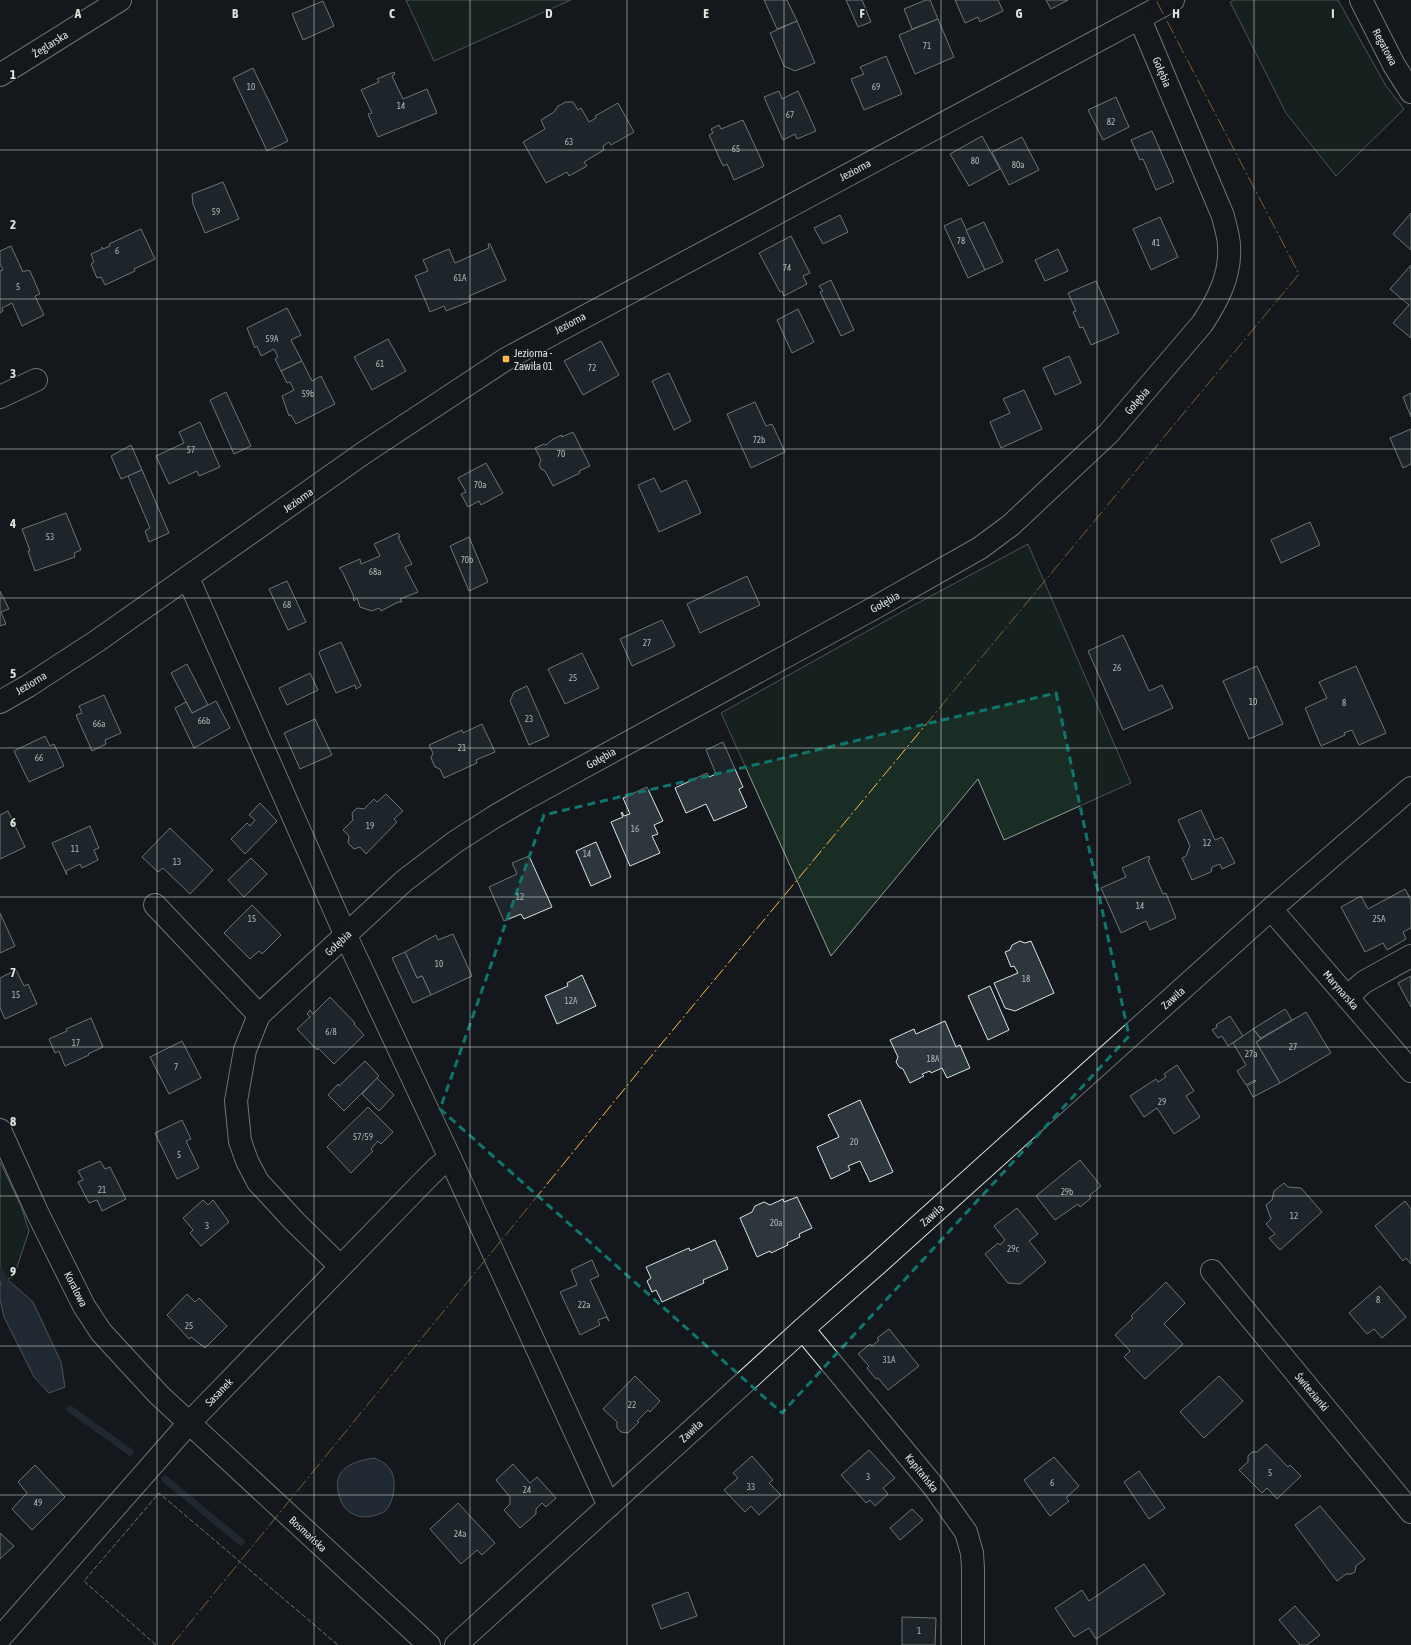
<svg xmlns="http://www.w3.org/2000/svg" width="1411" height="1645" font-family="'Asap Condensed',sans-serif">
<style>
.green{fill:#1a2d24;stroke:#939e99}
.water{fill:#2f3f4d;stroke:#939e99}
.lines{fill:none;stroke-linecap:round;stroke-linejoin:round}
.stream{stroke:#2f3f4d;stroke-width:7}
.building{fill:#2c363c;stroke:#d8e6dc}
.minor-casing{stroke:#d8e6dc;stroke-width:24}
.minor{stroke:#14181c;stroke-width:22}
.fence{stroke:#d8e6dc;stroke-width:1;stroke-dasharray:5 2;stroke-linecap:butt}
.power{stroke:#ffb74d;stroke-width:1;stroke-dasharray:14 3 2 3;stroke-linecap:butt}
.marked{fill:none;stroke:#0f766e;stroke-width:3;stroke-dasharray:8 5;stroke-linejoin:round}
.grid{fill:none;stroke:#d8e6dc;stroke-width:1;stroke-opacity:0.55}
.poi-dot{fill:#ffb74d;stroke:#14181c;stroke-width:1.5}
.labels{text-anchor:middle;stroke-width:3;stroke-linejoin:round;paint-order:stroke}
.number-label{font-size:9px;fill:#adbab4}
.street-label{font-size:11px;fill:#d8e6dc;stroke:#14181c}
.poi-label{font-size:11px;fill:#d8e6dc;stroke:#14181c;text-anchor:start}
.grid-label{font-size:13px;text-anchor:middle;font-weight:bold;fill:#d8e6dc;stroke:#14181c;stroke-width:3;stroke-linejoin:round;paint-order:stroke}
</style>
<rect width="100%" height="100%" fill="#14181c"/>
<!-- green -->
<g class="green">
<polygon points="406,0 571,0 434,61"/>
<polygon points="1234,0 1338,0 1386,86 1404,109 1336,176 1286,113 1230,2"/>
<polygon points="1028,544 1131,783 1004,840 978,779 831,956 721,713 905,610"/>
<polygon points="0,1162 21,1206 29,1231 14,1276 0,1284"/>
</g>
<!-- water -->
<g class="water">
<polygon points="8,1280 33,1302 61,1362 65,1387 49,1393 34,1377 4,1317 0,1299 0,1284"/>
<path d="M374,1458C381,1461 387,1464 391,1471C397,1481 394,1503 385,1511C383,1513 379,1514 376,1515C362,1520 347,1515 341,1501C329,1471 349,1462 374,1458Z"/>
</g>
<g class="lines">
<!-- stream -->
<g class="stream">
<polyline points="0,1271 9,1289"/>
<polyline points="70,1409 130,1452"/>
<polyline points="165,1479 241,1542"/>
</g>
</g>
<!-- building -->
<g class="building">
<polygon points="764,0 787,0 797,21 777,29"/>
<polygon points="846,0 862,0 871,22 858,27"/>
<polygon points="926,0 930,0 938,19 912,29 904,9"/>
<polygon points="955,0 998,0 1003,11 980,22 978,17 965,23"/>
<polygon points="1046,0 1068,0 1051,9"/>
<polygon points="323,1 334,26 303,40 292,14"/>
<polygon points="938,19 954,57 915,74 899,35"/>
<polygon points="797,21 815,63 795,71 784,66 770,33"/>
<polygon points="886,56 902,94 864,110 851,79 864,74 860,67"/>
<polygon points="253,68 288,141 267,151 233,78"/>
<polygon points="394,72 395,74 392,76 403,99 427,89 437,113 378,137 368,114 372,113 361,90 379,82 377,79"/>
<polygon points="779,91 782,99 798,91 816,131 797,139 795,134 783,140 764,97"/>
<polygon points="1116,97 1129,127 1103,140 1088,110"/>
<polygon points="566,102 573,102 578,110 581,108 589,122 596,118 595,116 618,103 634,132 611,145 609,142 603,146 604,150 584,162 587,166 569,176 567,172 546,183 523,142 545,129 541,120 554,112 558,106"/>
<polygon points="743,120 764,166 734,180 727,164 723,166 709,135 713,133 711,129 719,125 721,129"/>
<polygon points="1152,131 1174,182 1156,190 1143,159 1140,160 1131,140"/>
<polygon points="982,136 1000,169 969,186 950,154"/>
<polygon points="1022,137 1039,170 1009,185 992,152"/>
<polygon points="223,182 239,219 205,233 193,204 192,194"/>
<polygon points="1411,213 1411,250 1393,234"/>
<polygon points="840,215 848,232 823,244 814,228"/>
<polygon points="1160,217 1178,257 1151,270 1133,229"/>
<polygon points="961,218 985,270 968,278 944,226"/>
<polygon points="984,222 1003,262 985,270 966,230"/>
<polygon points="141,229 155,259 134,269 135,271 105,285 101,277 97,278 91,264 94,262 91,254 102,249 102,247 103,249 110,246 109,244"/>
<polygon points="791,236 810,273 803,276 807,284 784,296 782,291 780,292 759,253"/>
<polygon points="488,244 490,244 506,280 469,296 471,301 446,311 444,306 430,312 415,276 428,271 423,260 449,249 455,263 489,248"/>
<polygon points="11,246 23,272 28,270 30,271 40,294 35,296 44,315 22,326 12,303 2,308 3,311 0,313 0,271 3,270 0,264 0,251"/>
<polygon points="1058,249 1068,271 1045,281 1035,260"/>
<polygon points="1411,265 1411,338 1393,323 1409,305 1390,289"/>
<polygon points="831,280 854,330 841,336 820,292 823,291 819,286"/>
<polygon points="1096,281 1119,333 1091,345 1083,327 1080,328 1073,312 1076,311 1068,293"/>
<polygon points="287,308 301,335 291,340 302,361 281,371 275,359 278,357 274,349 261,356 257,346 255,348 247,328"/>
<polygon points="798,309 814,342 792,353 777,320"/>
<polygon points="388,339 406,371 372,390 354,357"/>
<polygon points="601,341 619,375 583,395 564,361"/>
<polygon points="1069,356 1081,383 1055,395 1043,368"/>
<polygon points="302,361 312,381 321,376 335,404 296,424 291,415 289,416 282,396 294,390 290,382 287,383 281,371"/>
<polygon points="669,373 691,421 674,430 652,381"/>
<polygon points="1024,390 1042,429 1001,448 990,422 1010,413 1003,399"/>
<polygon points="226,392 251,446 234,454 210,400"/>
<polygon points="1411,393 1411,417 1403,397"/>
<polygon points="755,402 766,426 772,424 785,452 751,468 727,414"/>
<polygon points="200,422 220,467 199,476 197,471 169,484 156,456 184,443 179,432"/>
<polygon points="1411,429 1411,464 1403,468 1390,438"/>
<polygon points="573,432 590,466 579,471 580,473 553,486 545,471 541,469 539,465 541,460 535,448 544,444 546,445 553,439 562,435 562,437"/>
<polygon points="131,445 142,470 121,479 111,456"/>
<polygon points="486,463 503,493 481,505 479,501 468,507 461,494 466,492 458,478"/>
<polygon points="142,470 169,533 149,542 145,531 150,528 128,476"/>
<polygon points="654,478 661,492 686,480 701,513 659,532 638,485"/>
<polygon points="66,513 81,550 74,553 75,557 35,571 28,551 30,551 22,529"/>
<polygon points="1310,522 1320,545 1281,563 1271,540"/>
<polygon points="398,533 400,537 398,537 412,564 405,567 418,592 400,599 402,602 398,602 381,611 379,608 372,611 360,607 357,598 354,601 353,598 354,597 342,571 339,568 360,559 361,564 380,556 374,544"/>
<polygon points="469,537 488,582 469,591 450,546"/>
<polygon points="747,576 760,605 700,633 687,604"/>
<polygon points="287,581 306,622 288,630 269,589"/>
<polygon points="0,591 9,609 1,612 6,624 0,626"/>
<polygon points="662,620 675,646 632,666 620,639"/>
<polygon points="1123,635 1149,691 1162,685 1173,708 1123,730 1088,651"/>
<polygon points="341,642 361,686 356,689 355,685 336,693 319,653 320,651"/>
<polygon points="582,653 599,688 565,704 548,669"/>
<polygon points="187,664 208,705 192,713 171,673"/>
<polygon points="1257,666 1283,724 1249,739 1223,681"/>
<polygon points="1356,666 1386,733 1359,745 1352,730 1344,733 1345,735 1321,746 1305,708 1327,698 1319,682"/>
<polygon points="310,673 318,690 287,705 279,688"/>
<polygon points="527,686 549,736 529,745 510,701 514,692"/>
<polygon points="104,695 121,733 105,740 106,744 92,751 76,715 82,713 79,706"/>
<polygon points="216,701 230,728 194,748 175,708 186,702 192,713"/>
<polygon points="315,719 332,755 300,769 284,733"/>
<polygon points="482,724 495,752 476,760 477,763 444,778 440,769 435,767 431,758 433,753 429,745 462,730 463,733"/>
<polygon points="45,736 50,746 54,744 64,766 29,782 14,751"/>
<polygon points="723,742 743,787 739,789 747,807 714,821 706,804 686,813 675,788 707,773 709,777 716,774 706,750"/>
<polygon points="647,787 663,821 654,825 658,834 652,836 660,853 630,866 611,822 623,817 621,813 622,812 624,816 630,814 623,798"/>
<polygon points="386,794 403,811 394,819 397,822 366,854 360,847 354,849 348,843 349,836 343,830 353,820 352,813 357,808 364,809 374,799 377,802"/>
<polygon points="260,803 277,821 245,854 231,839 247,823 250,826 255,820 249,815"/>
<polygon points="1201,810 1215,840 1222,837 1235,863 1222,869 1220,864 1212,867 1211,872 1192,880 1182,858 1186,856 1190,846 1178,820"/>
<polygon points="8,811 25,847 0,859 0,815"/>
<polygon points="90,826 99,848 94,850 98,860 82,868 80,864 66,871 67,875 52,843"/>
<polygon points="170,828 213,870 190,894 163,868 158,872 142,857"/>
<polygon points="596,842 611,877 591,886 576,851"/>
<polygon points="529,856 552,907 524,919 521,914 504,921 489,887 517,874 512,863"/>
<polygon points="1149,856 1150,859 1148,860 1163,894 1166,893 1176,918 1150,930 1146,921 1121,933 1101,888 1126,877 1122,868"/>
<polygon points="251,858 267,874 244,897 228,880"/>
<polygon points="1405,889 1411,900 1411,928 1403,932 1406,939 1387,950 1383,943 1365,952 1341,907 1361,896 1368,909"/>
<polygon points="252,905 281,935 262,954 259,951 250,959 224,933"/>
<polygon points="0,913 15,946 0,953"/>
<polygon points="453,934 472,976 431,995 422,976 417,978 405,952 436,935 438,940"/>
<polygon points="1020,941 1025,943 1031,941 1054,993 1015,1011 1005,1008 994,983 1018,973 1014,966 1011,967 1005,952 1010,950 1012,945"/>
<polygon points="405,952 417,978 422,976 431,995 413,1003 392,958"/>
<polygon points="16,970 24,986 28,984 37,1004 5,1019 0,1008 0,978"/>
<polygon points="582,975 596,1006 557,1024 545,996 568,986 567,983"/>
<polygon points="1411,976 1411,1007 1398,983"/>
<polygon points="990,986 1009,1030 988,1040 968,996"/>
<polygon points="330,997 355,1023 354,1024 364,1035 334,1064 318,1048 317,1050 297,1029 310,1017 307,1014 310,1010 313,1014"/>
<polygon points="1285,1009 1292,1020 1261,1038 1253,1029"/>
<polygon points="1306,1012 1331,1053 1280,1083 1256,1042"/>
<polygon points="1230,1016 1243,1036 1228,1046 1222,1036 1218,1038 1212,1030 1217,1027 1216,1025"/>
<polygon points="91,1018 103,1047 88,1054 89,1055 65,1066 59,1051 55,1053 49,1039 67,1031 66,1029"/>
<polygon points="945,1021 956,1047 960,1045 970,1068 947,1078 942,1068 931,1073 930,1071 922,1074 924,1076 910,1083 903,1069 899,1067 896,1062 898,1057 890,1040 914,1029 916,1034"/>
<polygon points="1253,1029 1261,1039 1256,1042 1280,1083 1253,1097 1247,1086 1256,1081 1255,1080 1246,1085 1237,1071 1246,1065 1233,1043"/>
<polygon points="182,1041 201,1078 169,1094 150,1057"/>
<polygon points="365,1061 379,1076 344,1111 328,1095 338,1084 339,1086"/>
<polygon points="1177,1065 1194,1091 1186,1096 1200,1117 1174,1134 1157,1108 1144,1117 1130,1096 1156,1079 1158,1082 1166,1077 1164,1074"/>
<polygon points="377,1078 394,1095 379,1111 362,1094"/>
<polygon points="860,1100 893,1172 870,1182 860,1161 848,1166 850,1170 831,1179 817,1147 839,1137 828,1115"/>
<polygon points="368,1107 393,1132 381,1144 378,1141 371,1149 373,1151 351,1173 327,1147"/>
<polygon points="182,1120 191,1139 186,1141 199,1168 177,1179 155,1133"/>
<polygon points="1080,1160 1101,1186 1089,1196 1091,1198 1080,1207 1078,1204 1055,1220 1036,1196"/>
<polygon points="100,1161 105,1169 110,1167 126,1199 102,1211 97,1200 89,1203 78,1182 83,1180 78,1171"/>
<polygon points="1284,1183 1288,1187 1301,1188 1322,1212 1280,1250 1269,1238 1275,1234 1266,1224 1271,1219 1266,1205 1272,1200 1274,1191"/>
<polygon points="797,1197 812,1228 799,1234 800,1237 787,1243 788,1245 771,1253 770,1251 757,1257 740,1218 752,1212 755,1206 764,1202 770,1205 783,1199 784,1202"/>
<polygon points="203,1200 208,1205 213,1200 229,1222 201,1246 190,1233 193,1230 183,1218"/>
<polygon points="1405,1201 1411,1209 1411,1264 1406,1258 1403,1261 1375,1226"/>
<polygon points="1017,1208 1038,1234 1029,1241 1046,1262 1020,1284 1008,1283 985,1254 998,1243 1000,1245 1005,1240 994,1226"/>
<polygon points="715,1240 728,1269 703,1280 704,1283 662,1302 656,1290 652,1292 647,1281 651,1278 646,1267 689,1248 690,1251"/>
<polygon points="592,1260 599,1276 590,1280 609,1321 606,1317 598,1320 600,1325 580,1335 560,1292 577,1285 571,1270"/>
<polygon points="1166,1282 1185,1303 1164,1324 1183,1344 1145,1379 1124,1357 1130,1351 1115,1335 1133,1318 1131,1316"/>
<polygon points="1380,1286 1406,1317 1382,1338 1374,1329 1367,1334 1349,1313"/>
<polygon points="187,1294 195,1302 199,1298 227,1326 205,1348 191,1337 189,1339 167,1315"/>
<polygon points="889,1329 919,1366 888,1390 878,1378 876,1379 867,1368 869,1366 858,1354 870,1344 872,1346 879,1340 877,1338"/>
<polygon points="635,1376 660,1401 650,1412 648,1410 637,1421 639,1422 628,1433 621,1432 617,1428 617,1422 603,1409"/>
<polygon points="1219,1376 1243,1401 1204,1438 1180,1412"/>
<polygon points="1266,1444 1288,1467 1290,1465 1301,1476 1277,1499 1267,1488 1262,1493 1239,1470 1248,1462 1248,1456 1252,1452 1257,1452"/>
<polygon points="869,1450 895,1478 883,1488 888,1494 875,1506 870,1500 866,1503 841,1475"/>
<polygon points="752,1456 773,1480 769,1483 781,1495 759,1515 751,1506 745,1512 724,1490 738,1478 733,1473"/>
<polygon points="1054,1457 1079,1486 1066,1498 1069,1501 1050,1516 1024,1480"/>
<polygon points="513,1464 530,1483 537,1477 556,1498 546,1507 542,1503 536,1509 536,1514 520,1528 504,1510 510,1504 510,1497 496,1480"/>
<polygon points="35,1465 65,1497 32,1530 12,1509 27,1493 18,1482"/>
<polygon points="1139,1471 1165,1508 1149,1519 1124,1482"/>
<polygon points="458,1503 495,1543 482,1555 477,1550 461,1564 430,1529"/>
<polygon points="1320,1506 1365,1559 1356,1566 1355,1572 1351,1574 1346,1574 1337,1581 1295,1525"/>
<polygon points="912,1509 923,1520 900,1540 890,1528"/>
<polygon points="0,1533 14,1546 0,1559"/>
<polygon points="1144,1564 1165,1594 1096,1639 1089,1628 1074,1637 1055,1608 1082,1590 1089,1601"/>
<polygon points="688,1592 697,1616 661,1629 652,1605"/>
<polygon points="1295,1606 1320,1635 1307,1645 1300,1645 1279,1620"/>
<polygon points="902,1617 936,1618 935,1645 902,1645"/>
</g>
<g class="lines">
<defs>
<g id="minor">
<polyline points="1361,0 1394,65 1411,92"/>
<polyline points="0,75 120,0"/>
<polyline points="0,397 36,380"/>
<polyline points="188,578 346,936 450,1158 609,1506"/>
<polyline points="0,702 28,686 97,641 365,452 506,359 1173,0"/>
<polyline points="155,905 259,1015"/>
<polyline points="1271,909 1411,1071"/>
<polyline points="1347,997 1364,982 1411,956"/>
<polyline points="0,1130 37,1212 84,1306 101,1332 159,1395 429,1645"/>
<path d="M340,1266L295,1222L258,1182L247,1161L240,1141L236,1101L245,1050L259,1015L404,881L455,842L494,817L525,799L876,607L980,548L1011,525L1108,434L1202,324C1218,300 1231,275 1229,246C1229,236 1225,226 1223,216L1140,19"/>
<polyline points="1212,1271 1411,1512"/>
<polyline points="803,1329 934,1487 966,1532 972,1553 973,1568 973,1645"/>
<polyline points="0,1638 189,1423 424,1181 437,1168 450,1158"/>
<polyline points="456,1645 803,1329 878,1263 1271,909 1411,788"/>
</g>
</defs>
<!-- minor casing -->
<use href="#minor" class="minor-casing"/>
<!-- minor -->
<use href="#minor" class="minor"/>
<!-- fence -->
<polyline class="fence" points="156,1645 84,1581 159,1493 338,1645"/>
<!-- power -->
<polyline class="power" points="172,1645 648,1060 1299,274 1156,0"/>
</g>
<!-- marked area -->
<path d="M0 0H1411V1645H0ZM1056,693L1129,1036L782,1413L440,1109L544,815Z" fill="#14181c" fill-opacity=".55" fill-rule="evenodd"/>
<path class="marked" d="M1056,693L1129,1036L782,1413L440,1109L544,815Z"/>
<!-- grid -->
<path class="grid" d="M157,0V1645M314,0V1645M470,0V1645M627,0V1645M784,0V1645M941,0V1645M1097,0V1645M1254,0V1645M0,150H1411M0,299H1411M0,449H1411M0,598H1411M0,748H1411M0,897H1411M0,1047H1411M0,1196H1411M0,1346H1411M0,1495H1411"/>
<!-- markers -->
<rect class="poi-dot" x="502" y="355" width="8" height="8" rx="2"/>
<g class="labels">
<!-- number labels -->
<g class="number-label">
<text x="927" y="49">71</text>
<text x="251" y="90">10</text>
<text x="876" y="90">69</text>
<text x="401" y="109">14</text>
<text x="790" y="118">67</text>
<text x="1111" y="125">82</text>
<text x="569" y="145">63</text>
<text x="736" y="152">65</text>
<text x="975" y="164">80</text>
<text x="1018" y="168">80a</text>
<text x="216" y="215">59</text>
<text x="961" y="244">78</text>
<text x="1156" y="246">41</text>
<text x="117" y="254">6</text>
<text x="787" y="271">74</text>
<text x="460" y="281">61A</text>
<text x="18" y="290">5</text>
<text x="272" y="342">59A</text>
<text x="380" y="367">61</text>
<text x="592" y="371">72</text>
<text x="308" y="397">59b</text>
<text x="759" y="443">72b</text>
<text x="191" y="453">57</text>
<text x="561" y="457">70</text>
<text x="480" y="488">70a</text>
<text x="50" y="540">53</text>
<text x="467" y="563">70b</text>
<text x="375" y="575">68a</text>
<text x="287" y="608">68</text>
<text x="647" y="646">27</text>
<text x="1117" y="671">26</text>
<text x="573" y="681">25</text>
<text x="1253" y="705">10</text>
<text x="1344" y="706">8</text>
<text x="529" y="722">23</text>
<text x="204" y="724">66b</text>
<text x="99" y="727">66a</text>
<text x="462" y="751">21</text>
<text x="39" y="761">66</text>
<text x="370" y="829">19</text>
<text x="635" y="832">16</text>
<text x="1207" y="846">12</text>
<text x="75" y="852">11</text>
<text x="587" y="857">14</text>
<text x="177" y="865">13</text>
<text x="520" y="900">12</text>
<text x="1140" y="909">14</text>
<text x="252" y="922">15</text>
<text x="1379" y="922">25A</text>
<text x="439" y="967">10</text>
<text x="1026" y="982">18</text>
<text x="16" y="998">15</text>
<text x="571" y="1004">12A</text>
<text x="331" y="1035">6/8</text>
<text x="76" y="1046">17</text>
<text x="1293" y="1050">27</text>
<text x="1251" y="1057">27a</text>
<text x="933" y="1062">18A</text>
<text x="176" y="1070">7</text>
<text x="1162" y="1105">29</text>
<text x="363" y="1140">57/59</text>
<text x="854" y="1145">20</text>
<text x="179" y="1158">5</text>
<text x="102" y="1193">21</text>
<text x="1067" y="1195">29b</text>
<text x="1294" y="1219">12</text>
<text x="776" y="1226">20a</text>
<text x="207" y="1229">3</text>
<text x="1013" y="1252">29c</text>
<text x="1378" y="1303">8</text>
<text x="584" y="1308">22a</text>
<text x="189" y="1329">25</text>
<text x="889" y="1363">31A</text>
<text x="632" y="1408">22</text>
<text x="1270" y="1476">5</text>
<text x="868" y="1480">3</text>
<text x="1052" y="1486">6</text>
<text x="751" y="1490">33</text>
<text x="527" y="1493">24</text>
<text x="38" y="1506">49</text>
<text x="460" y="1537">24a</text>
<text x="919" y="1634">1</text>
</g>
<!-- street labels -->
<g class="street-label">
<text transform="translate(50 44) rotate(-32)" y="4">Żeglarska</text>
<text transform="translate(1385 47) rotate(62)" y="4">Regatowa</text>
<text transform="translate(1162 72) rotate(67)" y="4">Gołębia</text>
<text transform="translate(855 170) rotate(-28)" y="4">Jeziorna</text>
<text transform="translate(570 323) rotate(-28)" y="4">Jeziorna</text>
<text transform="translate(1137 401) rotate(-49)" y="4">Gołębia</text>
<text transform="translate(298 500) rotate(-35)" y="4">Jeziorna</text>
<text transform="translate(885 602) rotate(-29)" y="4">Gołębia</text>
<text transform="translate(31 683) rotate(-31)" y="4">Jeziorna</text>
<text transform="translate(601 758) rotate(-29)" y="4">Gołębia</text>
<text transform="translate(338 943) rotate(-43)" y="4">Gołębia</text>
<text transform="translate(1341 990) rotate(49)" y="4">Marynarska</text>
<text transform="translate(1173 998) rotate(-42)" y="4">Zawiła</text>
<text transform="translate(932 1215) rotate(-42)" y="4">Zawiła</text>
<text transform="translate(76 1289) rotate(63)" y="4">Koralowa</text>
<text transform="translate(219 1392) rotate(-46)" y="4">Sasanek</text>
<text transform="translate(1312 1392) rotate(50)" y="4">Świtezianki</text>
<text transform="translate(691 1431) rotate(-43)" y="4">Zawiła</text>
<text transform="translate(922 1473) rotate(51)" y="4">Kapitańska</text>
<text transform="translate(308 1534) rotate(43)" y="4">Bosmańska</text>
</g>
<!-- poi labels -->
<g class="poi-label">
<text x="514" y="357">Jeziorna -<tspan x="514" dy="13">Zawiła 01</tspan></text>
</g>
</g>
<g class="grid-label">
<text x="78" y="18">A</text>
<text x="235" y="18">B</text>
<text x="392" y="18">C</text>
<text x="549" y="18">D</text>
<text x="706" y="18">E</text>
<text x="862" y="18">F</text>
<text x="1019" y="18">G</text>
<text x="1176" y="18">H</text>
<text x="1333" y="18">I</text>
<text x="13" y="79">1</text>
<text x="13" y="229">2</text>
<text x="13" y="378">3</text>
<text x="13" y="528">4</text>
<text x="13" y="678">5</text>
<text x="13" y="827">6</text>
<text x="13" y="977">7</text>
<text x="13" y="1126">8</text>
<text x="13" y="1276">9</text>
</g>
</svg>
